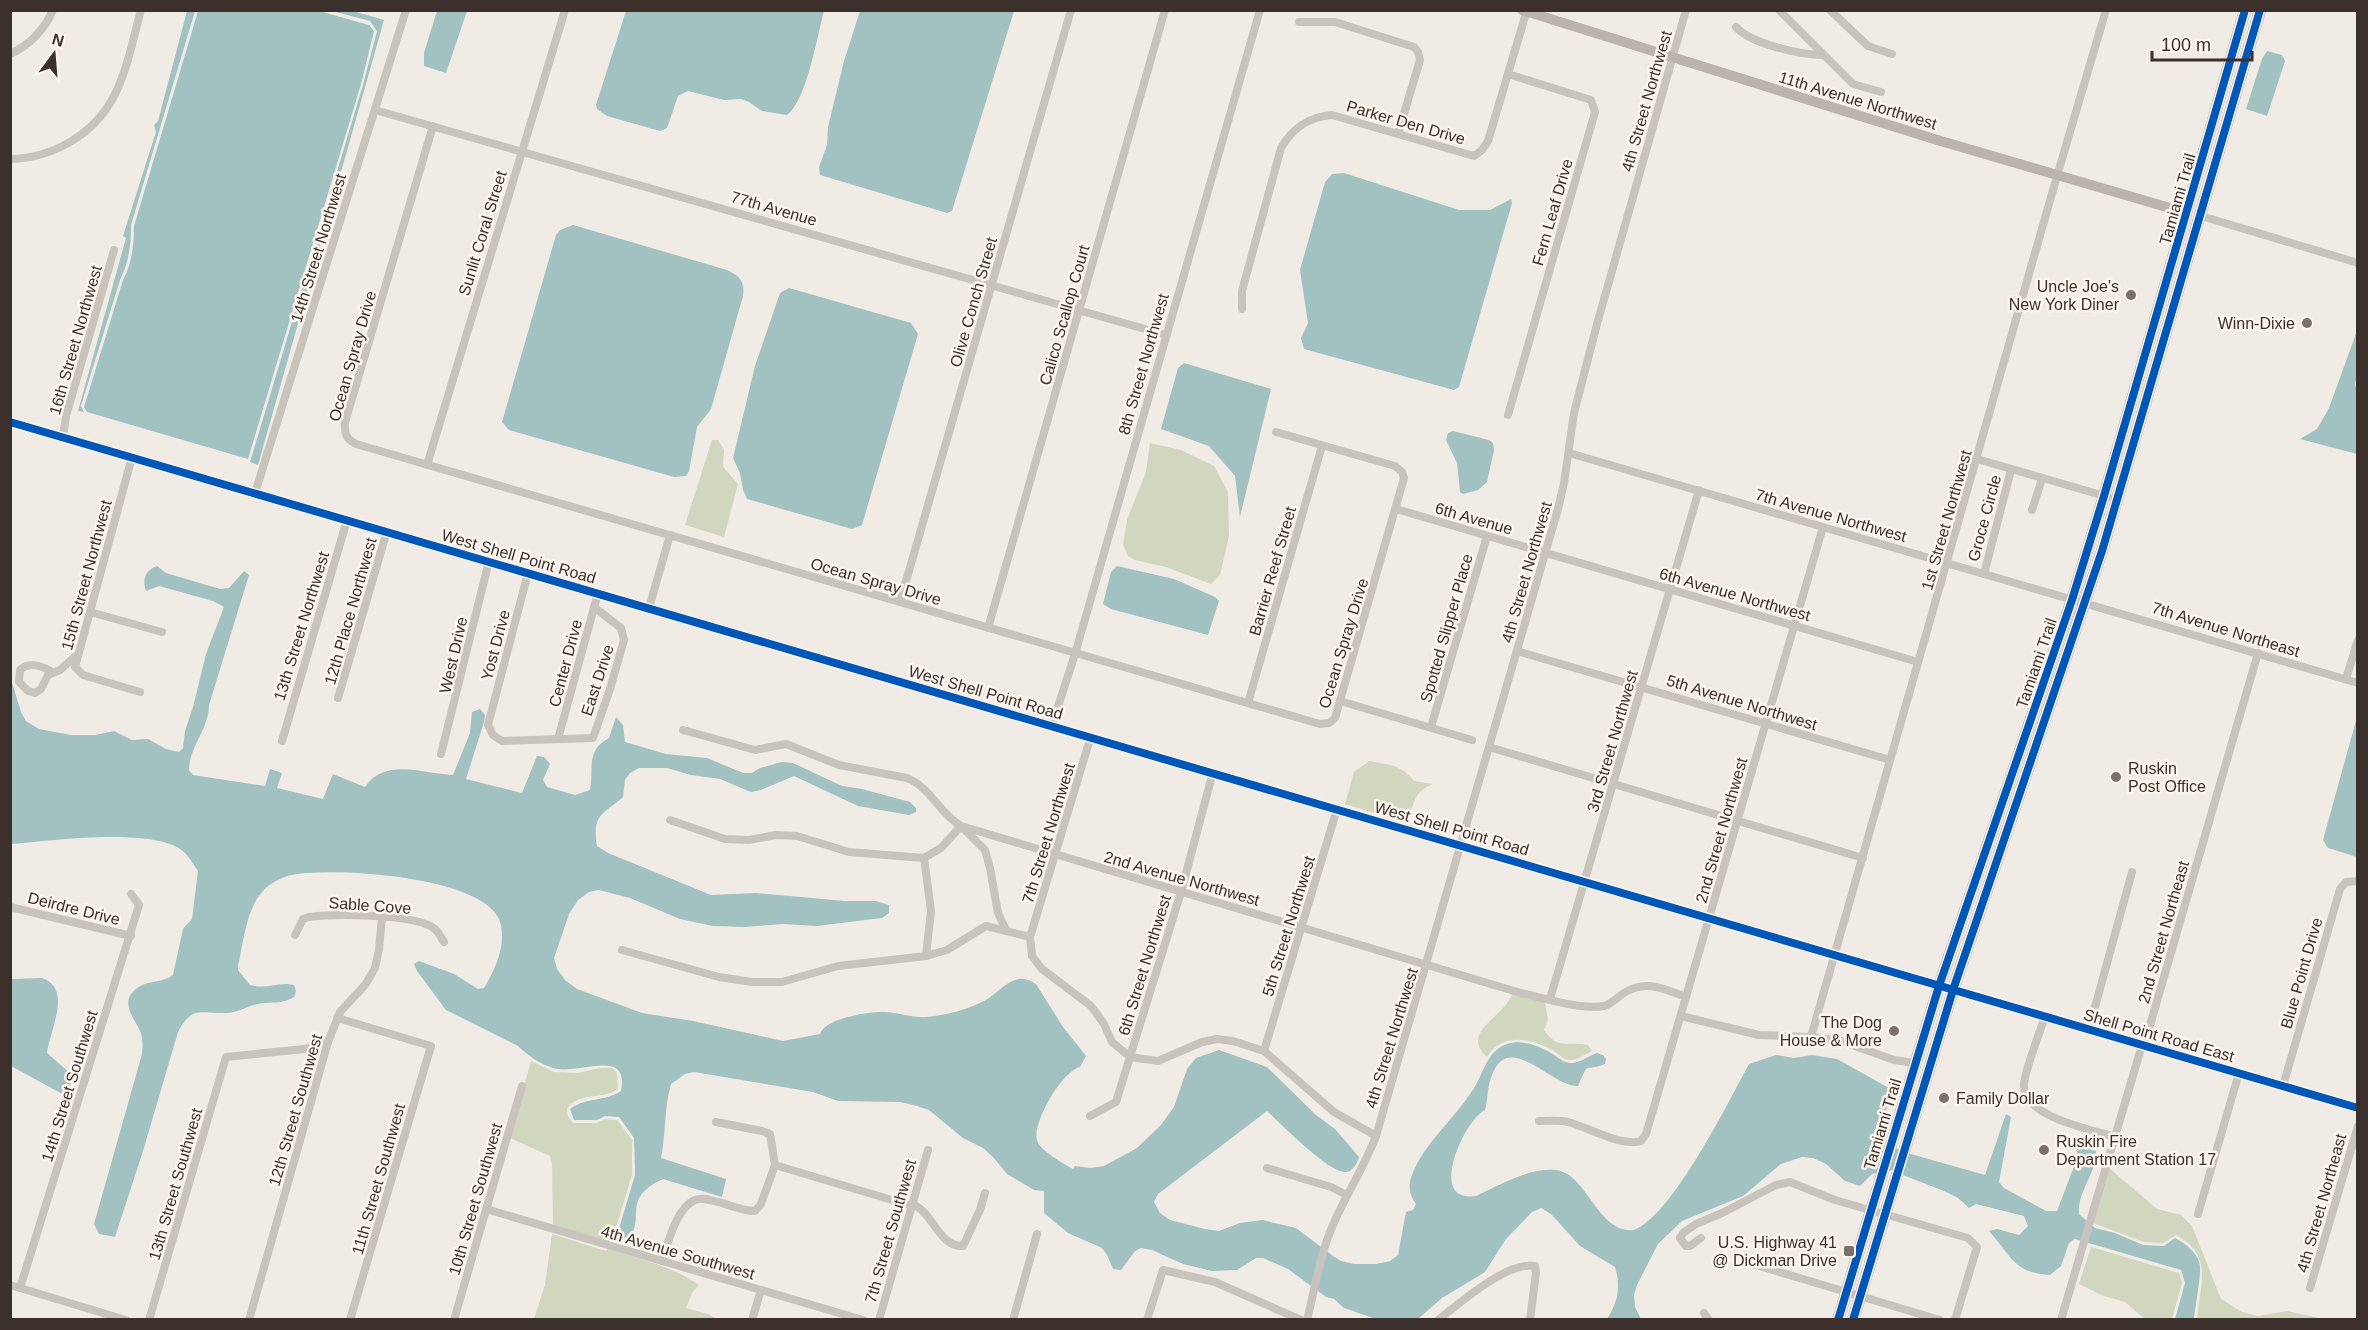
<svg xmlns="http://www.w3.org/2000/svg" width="2368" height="1330" font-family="Arial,sans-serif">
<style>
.green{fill:#d1d6bf}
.water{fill:#a1c2c1}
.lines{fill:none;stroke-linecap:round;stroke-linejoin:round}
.street{stroke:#c9c3be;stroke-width:8}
.secondary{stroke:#bab3ae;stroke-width:10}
.primary{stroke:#b8b1ad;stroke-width:12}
.cycleway-casing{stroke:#fbf5ee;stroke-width:11}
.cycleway{stroke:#0057b8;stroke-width:8}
.poi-dot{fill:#7a716c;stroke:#fbf5ee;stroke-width:2}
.labels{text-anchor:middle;stroke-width:5;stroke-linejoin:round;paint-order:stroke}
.street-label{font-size:16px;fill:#3b302b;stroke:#fbf5ee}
.poi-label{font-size:16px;fill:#3b302b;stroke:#fbf5ee;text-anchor:end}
</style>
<rect width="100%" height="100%" fill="#f0ebe5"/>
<!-- green -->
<g class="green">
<polygon points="712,440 718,440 724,450 723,467 738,484 724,537 685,525"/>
<polygon points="1150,443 1181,450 1214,466 1228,492 1229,536 1220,575 1211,584 1166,567 1135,560 1128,556 1123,545 1127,520 1146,472"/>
<path d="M1369,761C1387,764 1402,765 1414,781L1433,784C1414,791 1413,805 1408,823L1345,804L1354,772Z"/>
<path d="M1512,994L1545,1002L1548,1020L1544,1030C1557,1050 1568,1041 1588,1045L1592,1051C1583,1055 1575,1063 1565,1059C1561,1057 1557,1053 1554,1051C1532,1038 1501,1032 1487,1057C1459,1032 1504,1018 1512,994Z"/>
<path d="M531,1061L554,1072L578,1073L600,1068H612L617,1073L618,1089C600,1101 579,1091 567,1109L568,1116L573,1123H597L606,1119L617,1120L632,1140V1175L614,1234L616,1238L614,1243L553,1225L552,1163L550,1156L510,1138Z"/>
<path d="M2109,1168L2157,1209L2181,1215L2192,1226L2221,1299L2242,1312L2258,1316L2287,1311L2324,1319H2197C2200,1284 2214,1255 2176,1235L2163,1243L2144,1242L2093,1223Z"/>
<path d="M552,1234L606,1251L608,1249C639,1259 672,1266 699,1285L692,1293L686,1308L708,1314L717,1319H534L545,1285Z"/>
<polygon points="2091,1247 2179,1273 2182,1283 2172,1319 2145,1319 2125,1302 2104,1296 2079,1284"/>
</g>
<!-- water -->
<g class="water">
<path d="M187,11H195L131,225C131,245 129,262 120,280L81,406L84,412L78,411L126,238L123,236L156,132L154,125L158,121Z"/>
<path d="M198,11H319L369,25L374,31L361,84L248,459L87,412L84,407L123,280C132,263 134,245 134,226Z"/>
<polygon points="332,11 353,11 384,20 258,465 250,462 363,85 377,31 370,21"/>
<polygon points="437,11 467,11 446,73 424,66 424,53"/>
<path d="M626,11V10L824,11C817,36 807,100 787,115L762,111L749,102L741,99L724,100L688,91L678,96L667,128L660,131L607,116L597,109L596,105Z"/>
<polygon points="860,11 1014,11 952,211 947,213 820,175 819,167 827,145 828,127 844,61"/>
<polygon points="2267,51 2282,55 2285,61 2267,116 2246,109 2262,59"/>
<polygon points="1344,173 1459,210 1490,210 1511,199 1512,203 1459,387 1454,390 1304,349 1301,338 1308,323 1300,270 1325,182 1332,174"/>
<path d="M573,225L727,270C740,276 745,282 743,296L711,409L697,427L689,471L686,476L674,477L509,430L502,422L556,235L560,230Z"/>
<polygon points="789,288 911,323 918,334 862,525 852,529 747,499 743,490 740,473 733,458 755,366 780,293"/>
<polygon points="2357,331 2358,372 2355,384 2358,395 2357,454 2300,439 2317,429 2329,408"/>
<polygon points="1184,363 1271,389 1240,517 1235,476 1209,446 1161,429 1178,368"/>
<polygon points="1453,431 1489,440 1493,443 1494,450 1487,482 1478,490 1463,494 1460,492 1457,463 1446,440 1448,433"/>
<path d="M157,566L166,573L220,589L229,588L244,571L249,575L209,705C209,729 189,747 189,770L193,775L265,786L270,769L282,773L277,788L323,799L333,774L365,787C385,757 424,774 453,775L470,733L472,712L480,709L485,715L484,722L466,779L522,793L537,756L544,757L550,764L543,780L547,787L575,795L590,790C594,769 585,751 609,738L616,717L623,725L625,742L666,754L707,758L743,773H752L760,768L782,762L793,763L842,786L862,789L910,802L916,808V812L909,815L858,806L794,776L761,790L751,792L720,779L691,775L667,768H639L630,773L625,780L623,797C603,815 592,813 597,846L608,853L711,895L755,893L845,901H876L889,905V913L882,918L817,926L783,924L744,927L713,926L680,919L630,898L599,890L589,892L578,900L569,914L554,958L557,969L565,980L577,989L642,1013L693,1021L783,1041L820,1034C825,1018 870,1011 886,1012C900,1013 913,1018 927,1017C946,1015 966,1010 984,1001C996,995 1005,981 1019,979C1025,978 1031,981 1036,984L1063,1027L1086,1056L1080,1067C1063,1070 1032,1122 1037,1140C1039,1150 1064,1164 1073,1169L1075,1166L1090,1168L1104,1166L1137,1148L1161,1125L1174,1107L1187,1069L1196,1058L1219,1050L1267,1067L1316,1115L1335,1129L1359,1157C1357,1164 1352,1173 1344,1172C1327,1171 1281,1124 1267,1111L1158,1194L1154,1202L1160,1213L1170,1220L1205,1229L1219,1231L1240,1223L1262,1220L1296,1228L1333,1256L1341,1261L1354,1264H1376L1390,1261L1398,1255L1406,1212L1413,1210L1416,1204C1410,1196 1408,1188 1411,1178C1423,1141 1461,1115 1479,1079C1485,1066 1491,1049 1507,1044C1521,1039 1539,1046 1551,1053C1558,1057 1563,1063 1571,1063C1580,1063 1588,1056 1597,1053L1603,1055L1606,1059L1605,1064C1582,1073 1590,1059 1578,1086C1551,1087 1507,1027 1491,1078C1487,1088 1488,1100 1485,1110C1464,1120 1426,1204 1476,1196C1500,1185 1528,1168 1555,1170C1587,1172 1597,1234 1634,1230C1672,1216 1729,1101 1749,1064L1776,1055L1794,1058L1812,1055L1837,1059L1889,1088L1887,1107L1878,1135L1900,1151L1985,1175L2006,1114L2011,1117L1999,1182L2004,1188L2046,1211H2057L2075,1164L2078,1146L2096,1151C2098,1171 2077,1191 2079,1214L2095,1228L2115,1233L2143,1245L2164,1246L2175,1238C2185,1243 2199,1254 2200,1266C2201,1278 2195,1306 2194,1319H2175L2185,1283L2181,1270L2075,1239L2069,1243L2061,1266L2050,1275C2013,1273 2011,1255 1989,1231L1997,1229L2019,1235L2028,1226L2024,1216L1976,1204L1969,1208L1958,1198L1944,1191L1890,1170L1872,1174L1860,1186L1845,1181L1826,1164L1813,1158L1802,1157L1781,1164L1743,1196L1682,1221L1658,1244L1637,1285L1634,1295L1635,1307L1641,1319H1607C1618,1302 1621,1286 1615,1267L1580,1246L1551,1214L1541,1208L1532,1212L1506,1239L1485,1272L1442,1298L1418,1319H1376L1344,1308L1334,1299L1326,1297L1288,1269L1263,1258H1256L1237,1270L1212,1271L1183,1264L1152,1250L1141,1248L1135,1251L1121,1270L1113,1269L1107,1255L1102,1248L1068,1233L1044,1213V1191L1034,1190L1007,1174L993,1157L983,1148L963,1138L929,1110L917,1106L900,1102L838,1101L813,1092L694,1072L685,1074L671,1084C664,1109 666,1133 661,1158L726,1179L722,1197L663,1179C619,1199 648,1219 627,1239L617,1235L635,1175V1167L634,1138L619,1117L605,1116L597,1120H574L570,1109C586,1097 604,1102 621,1091C630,1046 577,1076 553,1068C540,1064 527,1055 518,1046L446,1010L417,971L414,964L419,961L454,974L478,989L484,988C496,968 508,942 499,919C480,876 332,867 292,875C284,876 273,882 267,887C246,905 244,940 238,966V970L250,985C268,990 278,981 294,985L296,991L294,997C281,1005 272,1001 258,1004C247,1006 237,1013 226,1013C201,1014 192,1005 178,1032L143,1151L115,1237L99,1234L94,1224L142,1054C143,1047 143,1038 140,1031C135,1019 118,1002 137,988C148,980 163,983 173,975L183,929L192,919L198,871C194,865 189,857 184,852C156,826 49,841 11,844L10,676L21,712L26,721L39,729L71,735H95L114,731L132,740L148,739L166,749L179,752L183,748L185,731L193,707L206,654L224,607L213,601L159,586L146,591C142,580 145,570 157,566Z"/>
<polygon points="1117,566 1174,579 1215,597 1219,601 1208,635 1111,609 1103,604 1111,572"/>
<polygon points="2357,717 2357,857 2328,848 2323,840"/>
<path d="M42,978C73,989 50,1029 47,1053L71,1074L70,1096H66L11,1066V979Z"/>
</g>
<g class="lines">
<!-- street -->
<g class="street">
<polyline points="1779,10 1853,84 1881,92"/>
<polyline points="1830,10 1868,46 1892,54"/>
<polyline points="1299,22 1335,22 1414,47 1418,52 1420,60 1398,134"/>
<path d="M1736,27C1751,44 1801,55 1823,55"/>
<path d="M10,54C30,45 44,30 53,10"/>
<polyline points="375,110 1166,335"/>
<path d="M433,126L345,422C344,433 346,439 356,444L1320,724L1329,723L1335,718L1404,478L1402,472L1395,466L1276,432"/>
<path d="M10,159C52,158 92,136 113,98C127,72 133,39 141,10"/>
<polyline points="2201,216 2358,263"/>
<path d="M1242,309V291L1281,148C1293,128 1308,117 1332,115L1474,156L1482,150L1488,141L1527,10"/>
<polyline points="1508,415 1595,112 1591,100 1508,74"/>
<polyline points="63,437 66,416 114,250"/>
<polyline points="1569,453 2358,683"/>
<polyline points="132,457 75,667 83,675 140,692"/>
<polyline points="1977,459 2108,497"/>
<polyline points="427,465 565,10"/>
<polyline points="255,493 406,10"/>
<polyline points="1396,509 1918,662"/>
<polyline points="2032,510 2042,479"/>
<polyline points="528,573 488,725 493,735 502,741 593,738 610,689 624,640 621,628 594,607"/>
<polyline points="1984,574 2011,470"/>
<polyline points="900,602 1071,10"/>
<polyline points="649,608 670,535"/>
<polyline points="90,612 162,632"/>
<polyline points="988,628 1165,10"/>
<polyline points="1517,651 1890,760"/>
<path d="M52,672C42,666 29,661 20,670L19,682L28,691L35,693L41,689L48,675L60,670L77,655"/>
<polyline points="2346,679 2358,640"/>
<polyline points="338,698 387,531"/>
<polyline points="1340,701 1472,740"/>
<polyline points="1248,703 1322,446"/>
<polyline points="1052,725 1075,654 1260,10"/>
<polyline points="1431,727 1487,536"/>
<path d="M683,730L755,750L786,744L839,765L907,778C930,787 940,814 961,826L1521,993C1544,998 1581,1010 1604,1006C1611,1004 1618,997 1624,993C1646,979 1664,989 1686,997"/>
<polyline points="1091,736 1030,937 1032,956 1042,969 1091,1006 1104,1024 1112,1042 1130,1057 1158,1061 1202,1042 1217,1039 1233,1041 1264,1051 1334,1112 1376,1136"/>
<polyline points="558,739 598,593"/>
<polyline points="282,741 347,520"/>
<polyline points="1489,747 1863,858"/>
<polyline points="441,754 489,561"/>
<polyline points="670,820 725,839 749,840 776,835 797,836 849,852 924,858 941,848 961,826 985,850 990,868 998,913 1006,930"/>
<polyline points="924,858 931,911 926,956"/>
<polyline points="10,907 131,936"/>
<path d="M295,935L303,919L309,917C334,914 419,913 436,930C439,933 442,939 444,942"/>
<polyline points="622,950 719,977 752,982 782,982 838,966 926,956 947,950 986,926 1030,937"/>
<polyline points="1550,999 1699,490"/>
<polyline points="1681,1016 1759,1035 1811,1037 1841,1041 1894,1060 1915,1063"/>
<path d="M2045,1016C2039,1035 2027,1064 2024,1083C2021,1117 2090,1129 2115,1137"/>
<polyline points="337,1018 431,1046 350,1320"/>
<polyline points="2089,1029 2132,872"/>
<polyline points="1811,1037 2057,176 2106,10"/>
<polyline points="1264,1051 1337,809"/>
<polyline points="2283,1086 2340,889 2346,882 2358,881"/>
<polyline points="1090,1116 1116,1102 1181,892 1213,772"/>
<path d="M1539,1121C1549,1121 1559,1120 1568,1122C1590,1128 1621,1147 1641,1141L1646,1134L1823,527"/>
<polyline points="716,1122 762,1131 770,1134 775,1165"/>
<polyline points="775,1165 912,1206"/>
<polyline points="1267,1168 1331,1187 1347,1195"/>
<path d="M912,1204C933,1211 938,1247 963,1246L980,1210L985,1193"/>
<polyline points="486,1209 863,1320"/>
<polyline points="2198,1214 2239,1073"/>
<polyline points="1701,1238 1690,1246 1686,1246 1680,1238 1683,1233 1696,1224 1722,1213 1776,1185 1790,1182 1835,1200 1968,1238 1977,1247 1955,1320"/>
<path d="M662,1261C668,1243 676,1208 695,1200C702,1197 711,1200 718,1202C731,1205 741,1211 755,1211L761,1204L775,1165"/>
<polyline points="1756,1265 1940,1320"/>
<polyline points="10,1285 126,1320"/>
<polyline points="20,1288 139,905 131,894"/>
<polyline points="2310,1288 2358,1126"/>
<polyline points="1704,1313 1709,1320"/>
<polyline points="149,1320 226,1057 304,1049 328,1042"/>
<polyline points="249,1320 328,1042 340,1012 365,985 375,968 379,949 382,917"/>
<polyline points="454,1320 522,1086"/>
<polyline points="752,1320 761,1290"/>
<polyline points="879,1320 928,1150"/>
<polyline points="1013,1320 1037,1234"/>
<polyline points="1147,1320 1163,1270 1215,1282 1301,1320"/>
<path d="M1307,1320C1315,1288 1320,1254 1333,1225C1346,1194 1364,1168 1376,1136L1558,509L1564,483L1574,413L1597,324L1686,10"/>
<path d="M1438,1320C1460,1303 1507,1261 1535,1266L1536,1273L1530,1320"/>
<polyline points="2061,1320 2142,1045 2146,1039 2258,653"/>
</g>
<!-- secondary -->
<g class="secondary">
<polyline points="1522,10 1934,139 2187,213"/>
<polyline points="10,422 2358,1108"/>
</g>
<!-- primary -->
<g class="primary">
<polyline points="1838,1320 1939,986 2072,600 2104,496 2245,10"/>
<polyline points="1853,1320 1953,990 2102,551 2260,10"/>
</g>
<defs>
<g id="cycleway">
<polyline points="10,422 2358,1108"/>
<polyline points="1838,1320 1939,986 2072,600 2104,496 2245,10"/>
<polyline points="1853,1320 1953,990 2102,551 2260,10"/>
</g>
</defs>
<!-- cycleway casing -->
<use href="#cycleway" class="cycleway-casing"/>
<!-- cycleway -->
<use href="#cycleway" class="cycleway"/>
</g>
<!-- markers -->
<g class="poi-dot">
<circle cx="2131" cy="295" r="6"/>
<circle cx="2307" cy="323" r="6"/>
<circle cx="2116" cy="777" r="6"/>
<circle cx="1894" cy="1031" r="6"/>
<circle cx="1944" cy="1098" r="6"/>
<circle cx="2044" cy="1150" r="6"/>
<rect x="1843" y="1245" width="12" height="12" rx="3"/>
</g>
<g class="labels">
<!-- street labels -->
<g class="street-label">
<text transform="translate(1858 100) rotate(17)" y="6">11th Avenue Northwest</text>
<text transform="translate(1646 101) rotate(-74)" y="6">4th Street Northwest</text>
<text transform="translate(1406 122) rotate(16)" y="6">Parker Den Drive</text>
<text transform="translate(2177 199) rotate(-74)" y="6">Tamiami Trail</text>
<text transform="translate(774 208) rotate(16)" y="6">77th Avenue</text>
<text transform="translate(1552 212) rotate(-74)" y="6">Fern Leaf Drive</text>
<text transform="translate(482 233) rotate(-73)" y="6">Sunlit Coral Street</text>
<text transform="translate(318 248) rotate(-73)" y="6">14th Street Northwest</text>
<text transform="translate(973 302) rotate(-74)" y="6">Olive Conch Street</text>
<text transform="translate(1064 315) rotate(-74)" y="6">Calico Scallop Court</text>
<text transform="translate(75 340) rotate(-74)" y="6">16th Street Northwest</text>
<text transform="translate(352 356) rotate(-74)" y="6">Ocean Spray Drive</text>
<text transform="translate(1143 364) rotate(-74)" y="6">8th Street Northwest</text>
<text transform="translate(1831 515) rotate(16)" y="6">7th Avenue Northwest</text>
<text transform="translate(1474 518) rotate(16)" y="6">6th Avenue</text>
<text transform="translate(1984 518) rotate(-75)" y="6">Groce Circle</text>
<text transform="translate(1946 520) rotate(-74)" y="6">1st Street Northwest</text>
<text transform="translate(519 556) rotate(16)" y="6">West Shell Point Road</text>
<text transform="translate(1272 571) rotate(-74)" y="6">Barrier Reef Street</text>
<text transform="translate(1526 572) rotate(-74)" y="6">4th Street Northwest</text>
<text transform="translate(86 575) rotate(-75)" y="6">15th Street Northwest</text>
<text transform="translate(876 581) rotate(16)" y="6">Ocean Spray Drive</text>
<text transform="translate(1735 594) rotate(16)" y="6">6th Avenue Northwest</text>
<text transform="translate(350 611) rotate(-74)" y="6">12th Place Northwest</text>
<text transform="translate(301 626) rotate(-73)" y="6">13th Street Northwest</text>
<text transform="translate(1446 628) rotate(-74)" y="6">Spotted Slipper Place</text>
<text transform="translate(2226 629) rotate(17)" y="6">7th Avenue Northeast</text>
<text transform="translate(1343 643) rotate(-73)" y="6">Ocean Spray Drive</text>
<text transform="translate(495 645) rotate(-75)" y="6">Yost Drive</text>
<text transform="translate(453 655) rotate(-77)" y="6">West Drive</text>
<text transform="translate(565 663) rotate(-75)" y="6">Center Drive</text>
<text transform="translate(2036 663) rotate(-71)" y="6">Tamiami Trail</text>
<text transform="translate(597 680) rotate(-72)" y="6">East Drive</text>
<text transform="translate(986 692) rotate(16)" y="6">West Shell Point Road</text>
<text transform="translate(1742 702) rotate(17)" y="6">5th Avenue Northwest</text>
<text transform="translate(1612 741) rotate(-74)" y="6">3rd Street Northwest</text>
<text transform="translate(1452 828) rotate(16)" y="6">West Shell Point Road</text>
<text transform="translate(1721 830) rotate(-74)" y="6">2nd Street Northwest</text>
<text transform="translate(1048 833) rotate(-73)" y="6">7th Street Northwest</text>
<text transform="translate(1182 878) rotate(16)" y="6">2nd Avenue Northwest</text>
<text transform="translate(370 905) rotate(4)" y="6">Sable Cove</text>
<text transform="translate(74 908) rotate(14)" y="6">Deirdre Drive</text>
<text transform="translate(1288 926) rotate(-73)" y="6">5th Street Northwest</text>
<text transform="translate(2163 932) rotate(-74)" y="6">2nd Street Northeast</text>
<text transform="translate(1144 965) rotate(-73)" y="6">6th Street Northwest</text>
<text transform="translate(2301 973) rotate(-74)" y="6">Blue Point Drive</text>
<text transform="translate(2159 1035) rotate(16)" y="6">Shell Point Road East</text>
<text transform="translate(1391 1038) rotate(-73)" y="6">4th Street Northwest</text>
<text transform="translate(69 1086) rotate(-73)" y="6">14th Street Southwest</text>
<text transform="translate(295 1110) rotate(-74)" y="6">12th Street Southwest</text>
<text transform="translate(1882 1124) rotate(-73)" y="6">Tamiami Trail</text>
<text transform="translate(378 1179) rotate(-74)" y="6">11th Street Southwest</text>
<text transform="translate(175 1184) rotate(-74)" y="6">13th Street Southwest</text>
<text transform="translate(475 1199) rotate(-74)" y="6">10th Street Southwest</text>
<text transform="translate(2321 1203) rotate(-74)" y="6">4th Street Northeast</text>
<text transform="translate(890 1231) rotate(-74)" y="6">7th Street Southwest</text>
<text transform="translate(678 1252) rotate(16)" y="6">4th Avenue Southwest</text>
</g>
<!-- poi labels -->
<g class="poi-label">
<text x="2119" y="292">Uncle Joe's<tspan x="2119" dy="18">New York Diner</tspan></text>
<text x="2295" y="329">Winn-Dixie</text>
<text x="2128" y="774" text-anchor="start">Ruskin<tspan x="2128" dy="18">Post Office</tspan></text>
<text x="1882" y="1028">The Dog<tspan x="1882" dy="18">House &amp; More</tspan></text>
<text x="1956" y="1104" text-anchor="start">Family Dollar</text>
<text x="2056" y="1147" text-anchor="start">Ruskin Fire<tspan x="2056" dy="18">Department Station 17</tspan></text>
<text x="1837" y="1248">U.S. Highway 41<tspan x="1837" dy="18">@ Dickman Drive</tspan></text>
</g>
</g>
<!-- border -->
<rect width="2368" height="1330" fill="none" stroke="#3b302b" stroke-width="24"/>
<!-- north arrow -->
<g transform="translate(54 54) rotate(16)" stroke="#fbf5ee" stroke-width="4.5" paint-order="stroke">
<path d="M0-4.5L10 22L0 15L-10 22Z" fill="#3b302b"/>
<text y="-9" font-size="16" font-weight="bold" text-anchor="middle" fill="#3b302b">N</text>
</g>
<!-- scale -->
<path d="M2152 51v9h100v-9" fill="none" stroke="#3b302b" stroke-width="3"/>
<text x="2161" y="51" font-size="18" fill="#3b302b" stroke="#fbf5ee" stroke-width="4.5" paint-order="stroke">100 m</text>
</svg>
